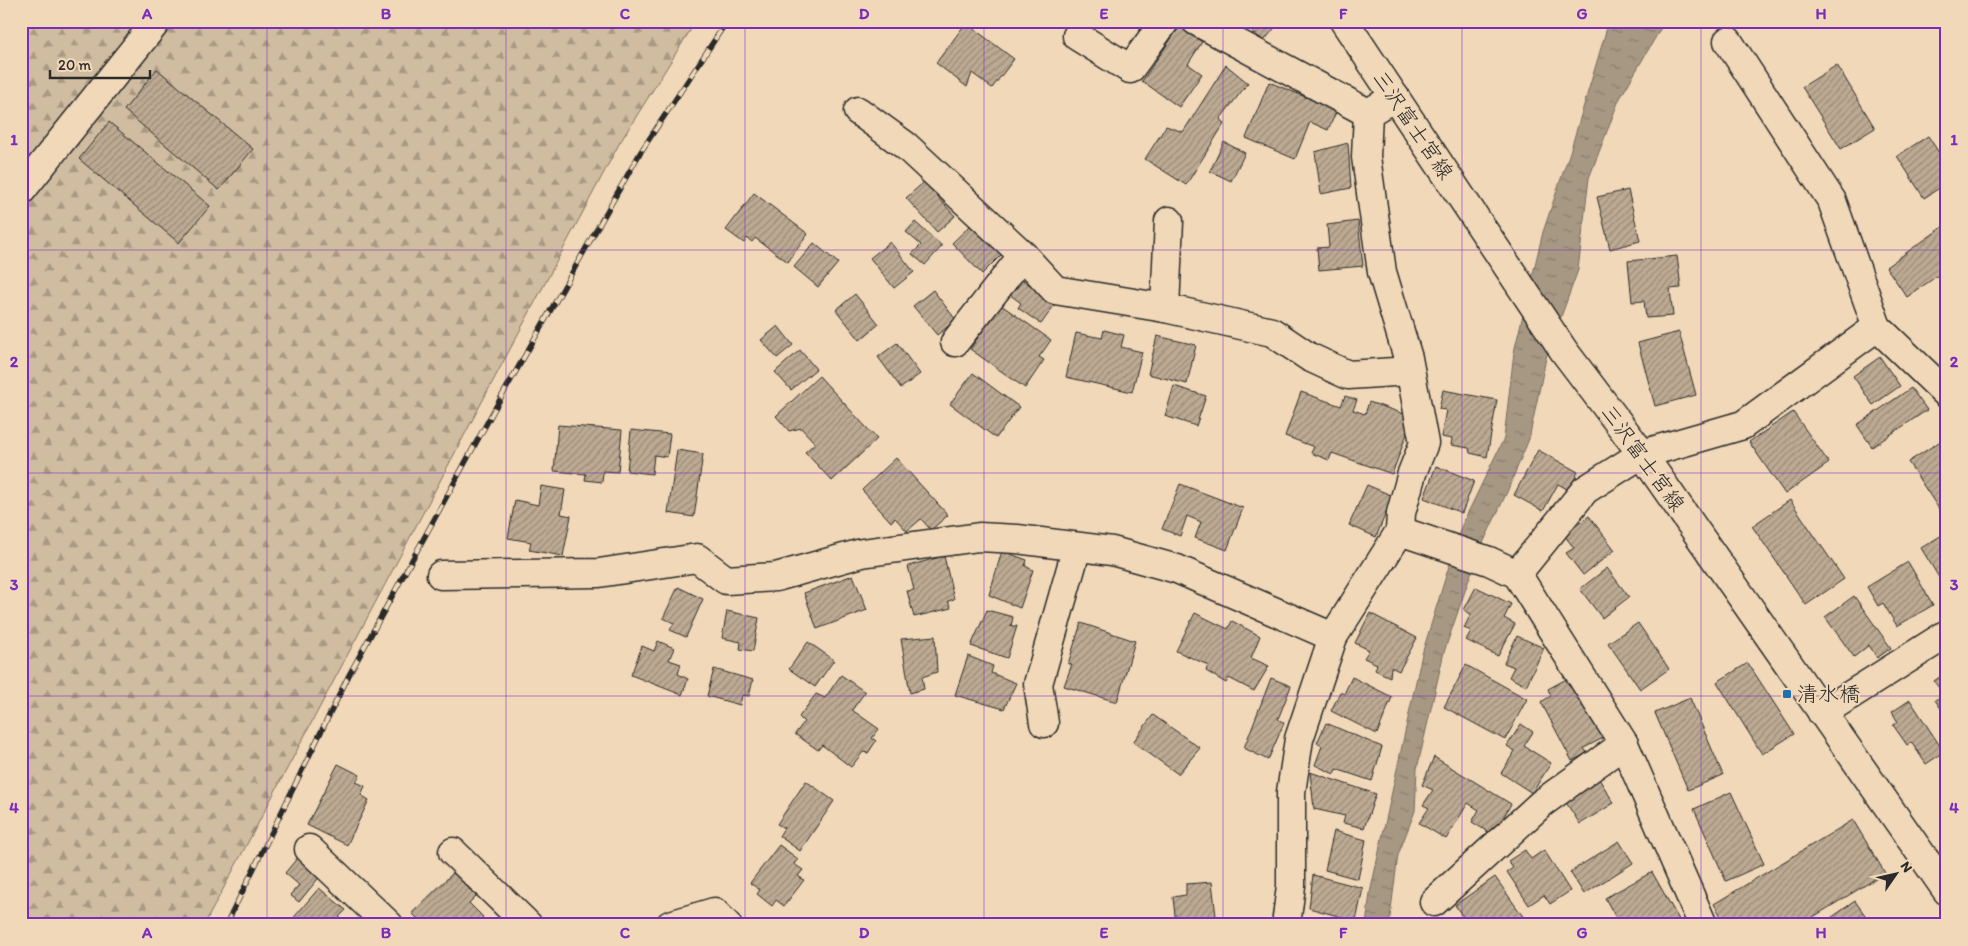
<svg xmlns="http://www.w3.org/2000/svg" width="1968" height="946" font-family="Itim,'Klee One',sans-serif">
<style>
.forest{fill:url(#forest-firs);stroke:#7e7466}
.water{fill:url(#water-ripples);stroke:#756c60}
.building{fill:url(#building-hatch);stroke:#2b2b2b}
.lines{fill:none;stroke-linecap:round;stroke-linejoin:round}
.minor-casing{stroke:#2b2b2b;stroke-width:31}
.major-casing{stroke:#2b2b2b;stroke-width:31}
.minor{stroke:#f0d8b8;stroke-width:28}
.major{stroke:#f0d8b8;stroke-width:28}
.rail-casing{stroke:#2b2b2b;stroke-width:5.5}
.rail{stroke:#f0d8b8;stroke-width:4;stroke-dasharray:11;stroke-linecap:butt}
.grid{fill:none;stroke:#7b2cbf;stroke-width:1;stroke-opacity:0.55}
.poi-dot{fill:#1f6fb2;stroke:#f0d8b8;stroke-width:2}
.labels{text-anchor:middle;stroke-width:4;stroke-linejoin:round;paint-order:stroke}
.street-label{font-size:21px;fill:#2b2b2b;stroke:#f0d8b8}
.poi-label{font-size:21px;fill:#2b2b2b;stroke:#f0d8b8;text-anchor:start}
.neatline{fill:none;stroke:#7b2cbf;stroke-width:2}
.grid-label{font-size:16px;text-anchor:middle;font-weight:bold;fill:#7b2cbf}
</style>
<defs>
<pattern id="forest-firs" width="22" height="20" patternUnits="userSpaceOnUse" patternTransform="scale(1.25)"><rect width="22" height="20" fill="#d0bca0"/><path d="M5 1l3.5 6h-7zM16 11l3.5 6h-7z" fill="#a99983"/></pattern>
<pattern id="water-ripples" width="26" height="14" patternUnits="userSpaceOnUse" patternTransform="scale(1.25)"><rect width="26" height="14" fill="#a79884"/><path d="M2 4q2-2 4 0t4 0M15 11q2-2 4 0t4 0" fill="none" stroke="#887c6c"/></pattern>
<pattern id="building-hatch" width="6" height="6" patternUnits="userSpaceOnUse" patternTransform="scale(1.25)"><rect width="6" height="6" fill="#bdaa93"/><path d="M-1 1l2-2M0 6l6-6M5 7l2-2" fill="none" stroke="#9a8b78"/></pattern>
</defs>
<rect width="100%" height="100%" fill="#f0d8b8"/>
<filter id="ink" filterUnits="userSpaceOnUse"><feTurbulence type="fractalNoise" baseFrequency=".02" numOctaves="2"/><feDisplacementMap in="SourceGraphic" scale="10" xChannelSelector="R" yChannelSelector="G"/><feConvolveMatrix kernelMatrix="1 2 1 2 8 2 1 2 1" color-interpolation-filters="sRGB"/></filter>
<g filter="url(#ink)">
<!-- forest -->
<polygon class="forest" points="21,21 696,21 619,144 204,925 21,925"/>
<!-- water -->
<polygon class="water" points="1609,21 1665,21 1619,100 1589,178 1578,270 1546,358 1529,439 1507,492 1477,556 1444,652 1417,769 1415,811 1398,855 1389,925 1366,925 1370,893 1422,654 1461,527 1504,438 1514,352 1543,232 1570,152"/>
<!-- building -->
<g class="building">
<polygon points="1243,21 1280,21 1264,41 1241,23"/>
<polygon points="966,23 1014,59 992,88 972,73 967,87 936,63"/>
<polygon points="1180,26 1202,42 1188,64 1202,74 1179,107 1142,81"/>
<polygon points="1226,65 1248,83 1220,119 1224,124 1186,185 1145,159 1166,126 1183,132"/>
<polygon points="1837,65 1875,128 1841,149 1802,87"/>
<polygon points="157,69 253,149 219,190 124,110"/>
<polygon points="1269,82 1337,110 1328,130 1310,122 1295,159 1246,138"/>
<polygon points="109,122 210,206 179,243 79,159"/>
<polygon points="1928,136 1947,165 1947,183 1924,198 1897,156"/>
<polygon points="1224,142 1245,153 1231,181 1210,171"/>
<polygon points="1348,143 1351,188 1321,194 1315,152"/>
<polygon points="924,182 955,216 937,232 906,198"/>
<polygon points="1628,190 1640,241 1610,249 1597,197"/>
<polygon points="754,193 808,234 788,262 755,238 752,242 747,238 744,243 726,230"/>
<polygon points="1358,221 1363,266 1319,270 1317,248 1329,247 1327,225"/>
<polygon points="915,222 942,246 925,265 912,254 921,245 906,232"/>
<polygon points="972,224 1001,255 982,274 952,243"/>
<polygon points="1947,224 1947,269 1907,297 1886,267"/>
<polygon points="890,242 914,272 894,288 870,258"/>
<polygon points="814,243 838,263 818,287 794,267"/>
<polygon points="1677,256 1681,288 1670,289 1673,316 1646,318 1644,301 1632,302 1628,261"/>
<polygon points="1020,278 1056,303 1041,324 1018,308 1021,303 1009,294"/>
<polygon points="933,290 956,320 937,335 913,306"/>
<polygon points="855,294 879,324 860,340 836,310"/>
<polygon points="1001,305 1051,340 1039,357 1044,360 1025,388 970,349"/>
<polygon points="778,326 793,345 777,358 761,340"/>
<polygon points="1104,330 1124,335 1121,347 1142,352 1132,392 1066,377 1076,333 1102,338"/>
<polygon points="1679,332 1696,395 1655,406 1638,343"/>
<polygon points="1157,336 1196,345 1187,384 1148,374"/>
<polygon points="897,343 920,374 901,388 878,357"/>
<polygon points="800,350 816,369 791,390 775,372"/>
<polygon points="1880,357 1900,386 1873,405 1853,376"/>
<polygon points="973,373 1019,407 996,438 950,404"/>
<polygon points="819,376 877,439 832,481 805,452 815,443 801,428 789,431 776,416"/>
<polygon points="1174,386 1206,396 1196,426 1165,416"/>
<polygon points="1911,388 1927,410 1872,447 1857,425"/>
<polygon points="1443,390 1497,400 1487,457 1470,453 1469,448 1451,445 1452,439 1441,437 1446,410 1439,409"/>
<polygon points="1301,392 1341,406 1345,396 1357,400 1353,410 1365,414 1369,402 1413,417 1392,474 1332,453 1329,460 1311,453 1314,447 1285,436"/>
<polygon points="1793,412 1829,463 1785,494 1749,442"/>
<polygon points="558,425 622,430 618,472 603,471 602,482 585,480 586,474 554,471"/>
<polygon points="631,430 670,434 667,457 654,455 652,474 627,471"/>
<polygon points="1947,437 1947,512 1943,515 1908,462"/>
<polygon points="677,450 703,454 694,517 668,513"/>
<polygon points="1538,450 1578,472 1569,490 1558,484 1543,511 1514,495"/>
<polygon points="896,458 948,515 931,530 921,519 907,531 895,518 891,522 862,490"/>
<polygon points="1436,466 1474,481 1462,513 1424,498"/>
<polygon points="1180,484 1243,508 1227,550 1195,538 1201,522 1187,516 1180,536 1162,529"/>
<polygon points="1367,485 1393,496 1376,537 1349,525"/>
<polygon points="541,486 565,490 561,514 571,516 563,556 529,550 531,542 508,538 515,500 538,505"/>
<polygon points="1790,500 1844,579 1806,605 1752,526"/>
<polygon points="1589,516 1615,550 1583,575 1566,553 1574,548 1564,535"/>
<polygon points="1947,532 1947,582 1943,584 1921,548"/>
<polygon points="1002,551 1027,560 1025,566 1033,570 1020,608 989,595"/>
<polygon points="944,556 954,599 948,601 951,608 914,617 907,591 914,590 908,566"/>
<polygon points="1908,562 1933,605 1897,626 1883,603 1878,606 1867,587"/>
<polygon points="1607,568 1629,597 1602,618 1580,589"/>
<polygon points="853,575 867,610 817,629 804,593"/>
<polygon points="678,587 703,599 686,637 670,630 674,623 663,618"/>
<polygon points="1476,587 1511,604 1504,618 1515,624 1498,656 1466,640 1471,631 1464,628 1471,614 1464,610"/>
<polygon points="1854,596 1891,648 1877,658 1869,645 1854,657 1825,617"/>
<polygon points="987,610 1013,617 1011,626 1017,626 1007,658 971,646"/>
<polygon points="727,611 759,618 753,651 740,649 741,642 722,638"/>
<polygon points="1195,613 1228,629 1232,621 1260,636 1251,658 1269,666 1254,691 1229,678 1226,683 1206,671 1208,665 1176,651"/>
<polygon points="1370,613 1417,638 1399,671 1391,667 1390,677 1375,670 1377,664 1364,658 1369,650 1355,643"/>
<polygon points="1081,623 1135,641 1117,702 1064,686 1072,664 1068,664"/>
<polygon points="1638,623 1669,669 1640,689 1608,643"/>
<polygon points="935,636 937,672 922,677 924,689 910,693 901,639"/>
<polygon points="1517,636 1544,648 1526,686 1509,677 1514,667 1504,663"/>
<polygon points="658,641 674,648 669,660 681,664 678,674 688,679 682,695 631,675 642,646 654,651"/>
<polygon points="808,642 834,660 815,687 789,669"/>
<polygon points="968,656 993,666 991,673 1016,683 1004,709 955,695"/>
<polygon points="1748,663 1794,734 1762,754 1717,682"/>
<polygon points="1466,665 1527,699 1505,740 1444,707"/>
<polygon points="714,669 753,680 749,696 742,695 740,705 707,696"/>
<polygon points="1947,672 1947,717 1935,700 1944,695 1934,681"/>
<polygon points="841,675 865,692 852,710 879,729 872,738 876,741 868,753 863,752 851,767 822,745 818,750 795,734 804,722 799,717 816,694 825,698"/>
<polygon points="1572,676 1605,737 1584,748 1587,753 1572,761 1541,702 1551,696 1548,689"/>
<polygon points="1352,677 1392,697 1377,734 1331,711 1340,692 1344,694"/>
<polygon points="1271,678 1291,686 1278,719 1284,723 1268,760 1244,748"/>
<polygon points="1690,698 1723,775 1688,790 1655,713"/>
<polygon points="1910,700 1944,752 1926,764 1911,742 1907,745 1893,725 1898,722 1892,712"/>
<polygon points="1153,715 1200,748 1178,774 1133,742"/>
<polygon points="1326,723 1382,747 1372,781 1336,769 1334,774 1315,765 1322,746 1317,743"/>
<polygon points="1521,724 1533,732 1524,746 1551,763 1532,793 1501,773 1515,751 1507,746"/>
<polygon points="1434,757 1511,804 1493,835 1472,822 1479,810 1468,803 1446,839 1419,823 1429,808 1423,805 1433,790 1422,785"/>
<polygon points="338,764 360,775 356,782 365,786 361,795 369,800 347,845 307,825"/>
<polygon points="1310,772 1376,794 1364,828 1343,823 1345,816 1314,809"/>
<polygon points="1599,779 1614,803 1580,824 1565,801"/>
<polygon points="806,781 834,801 800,851 779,836 784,828 777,824"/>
<polygon points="1731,792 1764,864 1726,881 1694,809"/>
<polygon points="1853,820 1885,873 1800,925 1726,925 1714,904"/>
<polygon points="1334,831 1366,840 1358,879 1325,870"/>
<polygon points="1619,841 1633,863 1584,894 1570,872"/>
<polygon points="779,845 798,859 794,864 803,870 798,876 804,880 784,906 776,900 772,906 757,894 760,890 750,883"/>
<polygon points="1525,850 1531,859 1544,850 1570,891 1550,904 1544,895 1529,905 1507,872 1513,868 1508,861"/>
<polygon points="299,856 321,875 299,902 290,895 299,885 285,873"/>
<polygon points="454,872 476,896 469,903 483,917 475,925 424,925 412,913"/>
<polygon points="1652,872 1682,925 1620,925 1605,898"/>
<polygon points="1313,875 1363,888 1356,921 1309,908"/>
<polygon points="1495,877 1529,925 1463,925 1465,920 1455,905"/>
<polygon points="1212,882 1217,925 1176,925 1173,897 1186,895 1186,884"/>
<polygon points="319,888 346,910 339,917 348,925 296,925 291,921"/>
<polygon points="1855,901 1872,925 1821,925"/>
</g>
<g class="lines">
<defs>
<g id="minor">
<polyline points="1196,21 1368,113"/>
<polyline points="1077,36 1130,69 1165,21"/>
<polyline points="1728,41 1832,201 1877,327 1947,394"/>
<polyline points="858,111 906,146 1023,255 1055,290 1165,308 1272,332 1309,357 1348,375 1410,371"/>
<polyline points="21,191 157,21"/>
<polyline points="1165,308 1169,221"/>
<polyline points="955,342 1023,255"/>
<polyline points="1400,531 1489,561 1517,574"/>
<polyline points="441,575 599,573 697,558 726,580 776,577 862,553 899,548 979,537 1017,539 1112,551 1177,569 1333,637"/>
<polyline points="1822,713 1947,634"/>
<polyline points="1044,723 1038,684 1077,547"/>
<polyline points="309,849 389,925"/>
<polyline points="453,852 528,925"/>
<polyline points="1434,902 1542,803 1624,744"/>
<polyline points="670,925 714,912 727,925"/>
<polyline points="1286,925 1291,886 1291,792 1299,739 1333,637 1400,531 1401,513 1412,473 1424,443 1408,358 1382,272 1366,157 1368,113 1395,97"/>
<polyline points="1703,925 1624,744 1517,574 1585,490 1642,454 1743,425 1877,327"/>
</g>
<polyline id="major" points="1344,21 1564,351 1642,454 1947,891"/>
</defs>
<!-- minor casing -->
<use href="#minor" class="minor-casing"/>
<!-- major casing -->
<use href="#major" class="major-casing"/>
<!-- minor -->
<use href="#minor" class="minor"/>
<!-- major -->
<use href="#major" class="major"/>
<defs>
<polyline id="rail" points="226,925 349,675 494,410 640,153 727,21"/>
</defs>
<!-- rail casing -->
<use href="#rail" class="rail-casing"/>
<!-- rail -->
<use href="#rail" class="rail"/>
</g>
</g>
<!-- grid -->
<path class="grid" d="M267,21V925M506,21V925M745,21V925M984,21V925M1223,21V925M1462,21V925M1701,21V925M21,250H1947M21,473H1947M21,696H1947"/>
<!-- markers -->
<rect class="poi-dot" x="1782" y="689" width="10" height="10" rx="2.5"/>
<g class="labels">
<!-- street labels -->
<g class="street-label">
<text transform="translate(1413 125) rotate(56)" y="7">三沢富士宮線</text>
<text transform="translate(1643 458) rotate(54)" y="7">三沢富士宮線</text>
</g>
<!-- poi labels -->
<g class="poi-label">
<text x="1797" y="701">清水橋</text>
</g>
</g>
<!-- margin -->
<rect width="1968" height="946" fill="none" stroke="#f0d8b8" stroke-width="55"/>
<!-- north arrow -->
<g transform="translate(1896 874) rotate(56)" stroke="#f0d8b8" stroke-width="4" paint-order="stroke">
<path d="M0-4L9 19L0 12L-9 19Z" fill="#2b2b2b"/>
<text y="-8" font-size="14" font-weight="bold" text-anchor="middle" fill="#2b2b2b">N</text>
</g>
<!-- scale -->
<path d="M50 70v8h100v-8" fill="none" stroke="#2b2b2b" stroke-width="2.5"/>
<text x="58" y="70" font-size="15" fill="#2b2b2b" stroke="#f0d8b8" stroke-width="4" paint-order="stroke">20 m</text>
<rect x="28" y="28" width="1912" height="890" class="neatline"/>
<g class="grid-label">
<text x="147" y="19">A</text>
<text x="386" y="19">B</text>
<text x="625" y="19">C</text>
<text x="864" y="19">D</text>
<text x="1104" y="19">E</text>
<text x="1343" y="19">F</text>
<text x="1582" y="19">G</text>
<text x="1821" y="19">H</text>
<text x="14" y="145">1</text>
<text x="1954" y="145">1</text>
<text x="14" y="367">2</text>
<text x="1954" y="367">2</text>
<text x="14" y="590">3</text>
<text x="1954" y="590">3</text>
<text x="14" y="813">4</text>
<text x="1954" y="813">4</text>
<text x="147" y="938">A</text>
<text x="386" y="938">B</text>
<text x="625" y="938">C</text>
<text x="864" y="938">D</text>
<text x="1104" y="938">E</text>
<text x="1343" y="938">F</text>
<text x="1582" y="938">G</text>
<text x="1821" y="938">H</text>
</g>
</svg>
